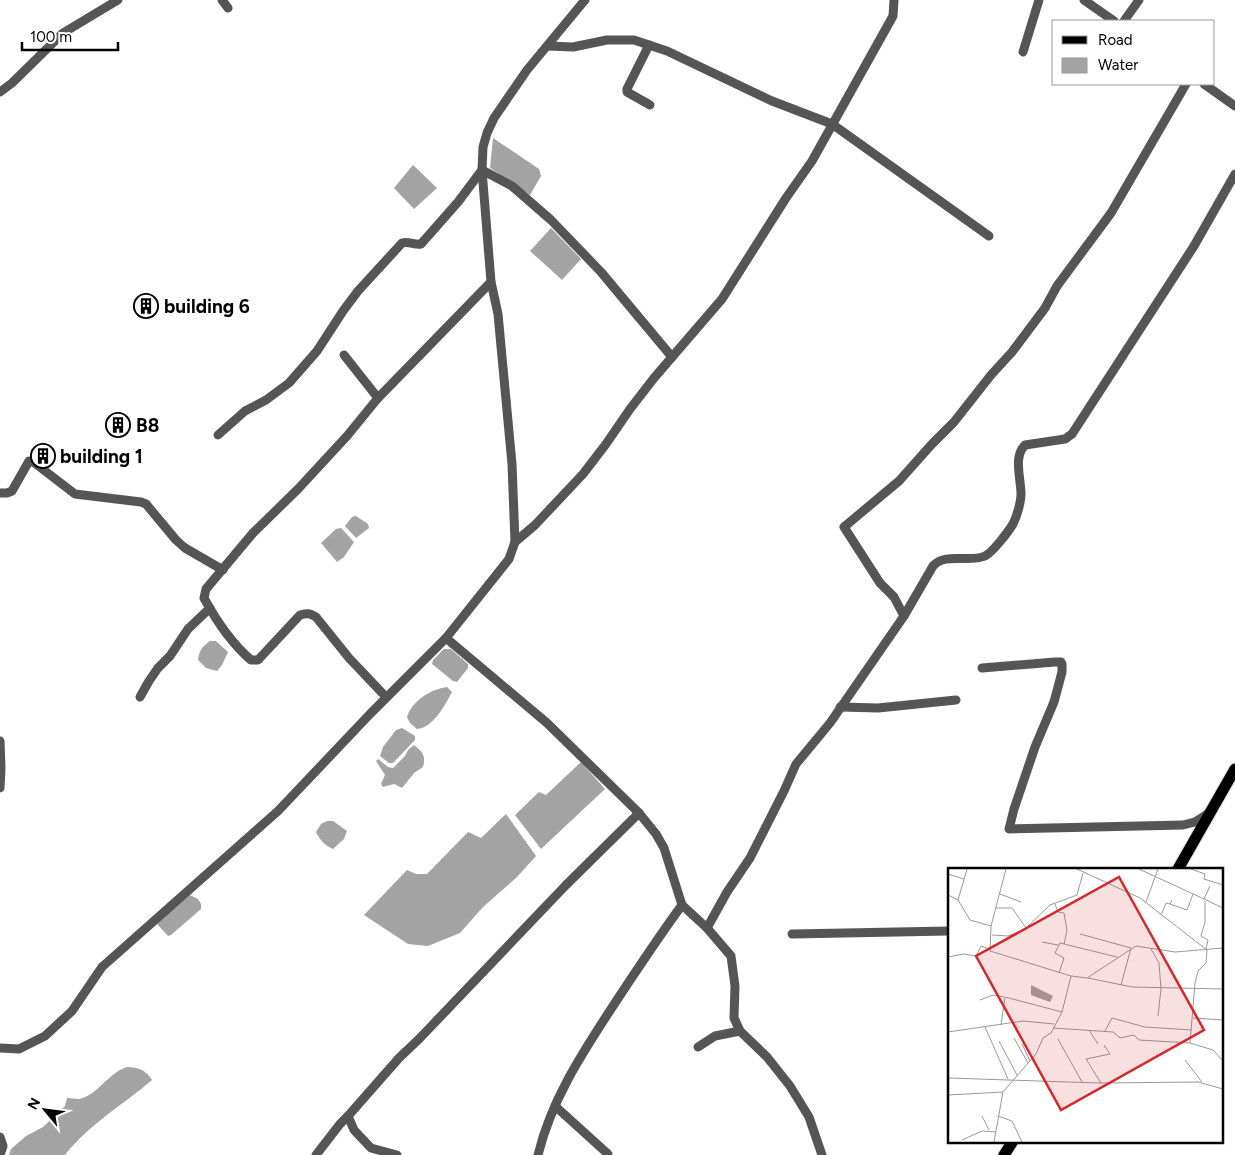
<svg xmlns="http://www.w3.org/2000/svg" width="1235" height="1155" font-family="Figtree,sans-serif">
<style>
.water{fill:#a3a3a3}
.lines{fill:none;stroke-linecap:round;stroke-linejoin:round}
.major-casing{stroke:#dbdbdb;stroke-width:13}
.minor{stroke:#555;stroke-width:9}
.major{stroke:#000;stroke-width:11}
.labels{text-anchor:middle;stroke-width:4;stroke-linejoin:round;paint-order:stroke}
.poi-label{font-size:19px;font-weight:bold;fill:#000;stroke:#fff;text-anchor:start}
.inset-road{fill:none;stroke:#999;stroke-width:1}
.view{fill:#d62828;fill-opacity:0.15;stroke:#d62828;stroke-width:2.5}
.inset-edge{fill:none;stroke:#000;stroke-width:2.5}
</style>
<rect width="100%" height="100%" fill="#fff"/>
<!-- water -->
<g class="water">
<polygon points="493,138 539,169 541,176 530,195 490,168"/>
<polygon points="413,165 437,188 414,209 394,188"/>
<polygon points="551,228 581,259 562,280 530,251"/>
<polygon points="356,516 368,524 369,528 356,538 345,526 352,517"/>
<polygon points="341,528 354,542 344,557 337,562 321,543 336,529"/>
<path d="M210,641H216L228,652L222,665L217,671L206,668L198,660C199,650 203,646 210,641Z"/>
<polygon points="444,649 451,649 468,664 468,668 457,682 453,681 432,664 433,660"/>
<path d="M447,687L452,692C445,705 433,728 417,729L410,723L407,717C412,701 431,689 447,687Z"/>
<polygon points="402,728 415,736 415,740 393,763 389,763 380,756 383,747 396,730"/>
<path d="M414,745C423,752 426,756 423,767L414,773L402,788L394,784L383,787L381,784L385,775L376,761L378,759L388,767L393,768L405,756L408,750Z"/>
<polygon points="581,762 605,789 541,849 515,815 539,792 546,795"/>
<polygon points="506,814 536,856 517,877 483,907 460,933 428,946 408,944 364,915 407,870 416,874 427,874 468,832 481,838"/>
<path d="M327,821H333L347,831L344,839L333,849C324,845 320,840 316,832L321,824Z"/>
<polygon points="190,895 198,899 201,904 201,909 171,935 168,936 156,923"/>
<path d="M127,1067C138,1067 146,1070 152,1080C123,1105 89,1124 65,1155H9L11,1149L26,1136L43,1127L65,1106L67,1098C70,1098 76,1099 79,1099C97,1096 109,1072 127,1067Z"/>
</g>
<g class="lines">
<defs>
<g id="major">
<polyline points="1178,869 1235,769"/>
<polyline points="1004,1155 1013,1141"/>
</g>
</defs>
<!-- major casing -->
<use href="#major" class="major-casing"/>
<!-- minor -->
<g class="minor">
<polyline points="222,0 228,8"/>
<polyline points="585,0 527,70 494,118 487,133 483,147 482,170 491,282 498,314 512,464 515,542 509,559 446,638 547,723 639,813 656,834 664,848 682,905 707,928 731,956 735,986 734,1018 740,1031 767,1057 790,1086 809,1117 822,1155"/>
<polyline points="1084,0 1114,21"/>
<polyline points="1124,21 1139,0"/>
<polyline points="649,45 627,89 627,92 650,105"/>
<polyline points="548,46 573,47 607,40 634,40 667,51 772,101 832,124 989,236"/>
<polyline points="1023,52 1039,0"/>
<polyline points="1204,84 1235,106"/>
<polyline points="0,92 12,83 63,33 118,0"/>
<polyline points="344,355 378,398"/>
<path d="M218,435L245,411L266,400L289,383L317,351L343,311L358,291L402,243C409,241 414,245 421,244L458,202L482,170L512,186L551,220L601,272L672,357"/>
<polyline points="0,493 7,493 12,491 29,461 32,461 75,494 141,502 146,504 176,540 185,548 223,570"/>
<polyline points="515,542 535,525 583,474 606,444 630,409 654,378 722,299 786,198 812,161 893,16 894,0"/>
<polyline points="904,616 894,597 880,583 844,527 899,481 932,444 954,422 991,375 1012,352 1045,308 1057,286 1111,213 1186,84"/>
<polyline points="982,668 1055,662 1061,662 1062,664 1062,672 1054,702 1035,747 1014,809 1009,829 1183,825 1195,822 1209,813"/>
<polyline points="140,697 149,681 158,668 170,656 188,629 210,608"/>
<path d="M386,697L349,658L316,617C310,613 307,613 300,615L258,660H251C231,643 217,622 204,598L206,589L253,533L298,489L347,436L378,398L491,282"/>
<polyline points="840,707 878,708 956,700"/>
<polyline points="0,741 1,768 0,788"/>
<path d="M707,928L727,892L750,858L784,791L796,764L830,723L904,616L933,566C945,552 969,563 985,556C993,552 1008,532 1013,524C1017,516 1021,502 1021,494C1021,478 1013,457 1025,445L1065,439L1072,434L1194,246L1235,174"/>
<polyline points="792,934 949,931"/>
<polyline points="698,1047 715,1036 740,1031"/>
<polyline points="0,1048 19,1049 45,1036 72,1011 102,967 278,811 370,714 446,638"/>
<polyline points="555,1106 608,1154"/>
<polyline points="0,1137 3,1146 0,1155"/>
<polyline points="316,1155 340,1124 348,1116"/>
<polyline points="397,1155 371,1148 354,1130 348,1116 399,1058 420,1038 566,885 639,813"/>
<path d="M538,1155C551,1101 581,1055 611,1009C634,974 657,939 682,905"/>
</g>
<!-- major -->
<use href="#major" class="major"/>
</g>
<!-- icons -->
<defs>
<symbol id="building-ring" viewBox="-11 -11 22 22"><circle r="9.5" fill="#fff" stroke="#000" stroke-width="1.5"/><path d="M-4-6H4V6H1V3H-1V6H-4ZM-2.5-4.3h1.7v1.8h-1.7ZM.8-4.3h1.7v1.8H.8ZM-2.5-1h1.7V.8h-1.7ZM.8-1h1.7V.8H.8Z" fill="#000"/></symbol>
</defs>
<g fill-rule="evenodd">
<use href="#building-ring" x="132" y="292" width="28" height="28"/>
<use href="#building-ring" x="104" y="411" width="28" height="28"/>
<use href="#building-ring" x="29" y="442" width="28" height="28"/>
</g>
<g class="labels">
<!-- poi labels -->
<g class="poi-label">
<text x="164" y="313">building 6</text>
<text x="136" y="432">B8</text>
<text x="60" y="463">building 1</text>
</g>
</g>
<!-- overview -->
<g transform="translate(948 868)">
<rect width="275" height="275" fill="#fff"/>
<path d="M83,117L105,128L102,134L83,127Z" fill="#a3a3a3"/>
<path class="inset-road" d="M58,1L43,58L42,83L123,108M129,1L192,30L259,82L258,95L250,103L247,115L242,175M191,1L256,31L262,18M243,1L257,6L256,11L275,17M0,6L16,11M52,26L73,34M0,27L10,32L22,52L43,58M256,31L275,40M10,32L19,1M224,32L222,36L239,42L245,26M257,33V54L253,68L260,72L258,81M198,34L210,1M107,36L110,44L116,45L119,62L116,76M48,40H64L78,60M213,47L218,35L222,36M132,66L183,80L173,117M44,67L60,68L76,62L102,37L129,27L135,5M94,74L110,77M203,81L211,95L213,121L210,148M0,89L16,86L28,88L33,78L41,81M111,105L116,90L107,85L112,75L169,89M140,110L184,119L275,121M32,132L45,127L56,129M245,150L275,152M53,157L57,129L114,144M37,159L60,211M105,160L165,164L172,170L186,167L191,172L242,175L265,182L275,193M141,162L150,176M157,163L164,150L197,159L244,162M0,164L75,153L106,156M66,170L80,195M110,171L134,214M51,173L69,207M74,176L82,193M237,192L254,214M0,210L151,215L250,214L275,221M153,215L138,191L162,186L156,177M0,227L55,224M34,248L41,262M50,248L64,253L74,274M14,272L34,263L48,264M46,274L55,224L88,186L95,170L103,165L114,144L123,108L139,110L188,78L227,84L275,80"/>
<path class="view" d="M171,9L256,162L113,242L28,88Z"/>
<rect width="275" height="275" class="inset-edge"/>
</g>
<!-- legend -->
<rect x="1052" y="20" width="162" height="65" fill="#ffffff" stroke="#999999"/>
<rect x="1062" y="36" width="25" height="8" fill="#000000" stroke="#999999"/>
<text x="1098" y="45" font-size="15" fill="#000000">Road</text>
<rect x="1062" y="58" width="25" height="15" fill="#a3a3a3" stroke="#999999"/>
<text x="1098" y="70" font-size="15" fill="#000000">Water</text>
<!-- north arrow -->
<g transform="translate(45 1110) rotate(299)" stroke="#ffffff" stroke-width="4" paint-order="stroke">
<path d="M0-4L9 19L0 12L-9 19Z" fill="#000000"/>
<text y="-8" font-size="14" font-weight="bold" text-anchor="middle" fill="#000000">N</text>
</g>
<!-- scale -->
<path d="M22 42v8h96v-8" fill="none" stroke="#000000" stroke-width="2.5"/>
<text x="30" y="42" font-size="15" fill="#000000" stroke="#ffffff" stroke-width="4" paint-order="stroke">100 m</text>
</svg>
